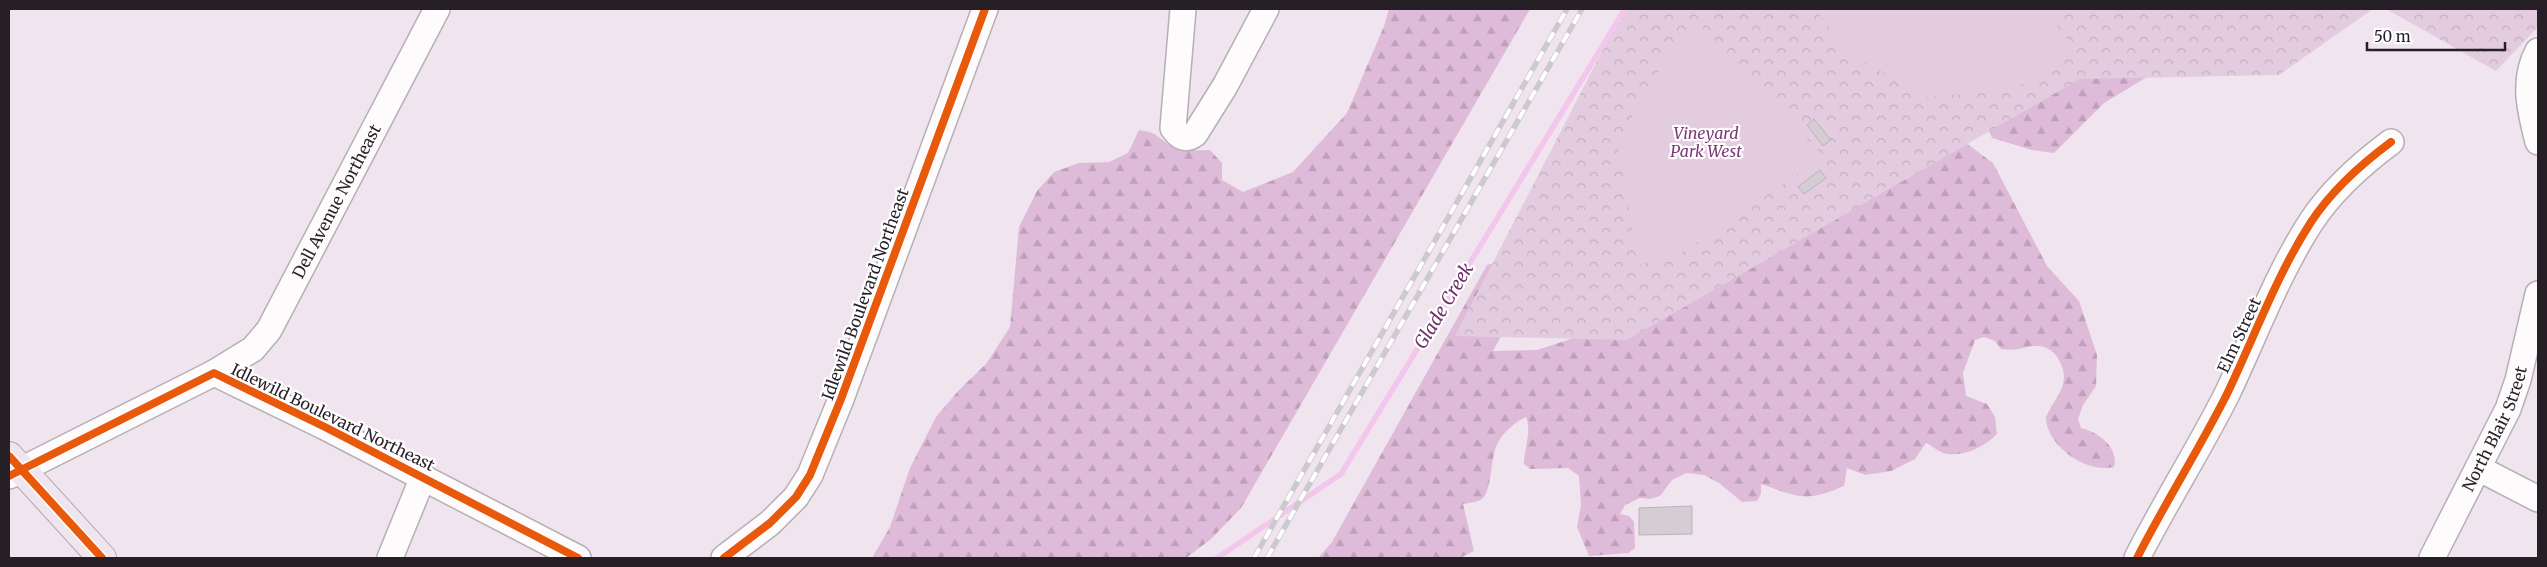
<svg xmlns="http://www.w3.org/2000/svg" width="2547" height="567" font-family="Merriweather,serif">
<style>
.forest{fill:url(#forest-firs)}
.park{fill:url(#park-crowns)}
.garden{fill:#e4cce0}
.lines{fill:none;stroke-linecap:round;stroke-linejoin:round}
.stream{stroke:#f3c7ec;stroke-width:5.5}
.building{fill:#d5cdd4;stroke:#bab2b9}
.minor-casing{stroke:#b6afb5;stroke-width:28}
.major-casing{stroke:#b6a3b4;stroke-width:30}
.minor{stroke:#fdfbfc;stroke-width:25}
.major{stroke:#efe5ee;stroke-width:28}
.rail-casing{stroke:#cccacc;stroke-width:5.5}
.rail{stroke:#fff;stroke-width:4;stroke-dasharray:11;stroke-linecap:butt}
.cycleway-casing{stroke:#fff;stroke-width:11}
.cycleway{stroke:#e8590c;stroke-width:8}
.labels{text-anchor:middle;stroke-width:4.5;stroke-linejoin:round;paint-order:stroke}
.park-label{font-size:16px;font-style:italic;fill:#7c3975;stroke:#fff}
.street-label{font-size:16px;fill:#261f25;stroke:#fff}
.water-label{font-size:18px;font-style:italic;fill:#702e6a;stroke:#fff}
</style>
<defs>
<pattern id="forest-firs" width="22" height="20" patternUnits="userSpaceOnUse" patternTransform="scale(1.25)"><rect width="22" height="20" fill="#dfbbda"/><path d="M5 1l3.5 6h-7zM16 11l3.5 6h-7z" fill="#bfa0bb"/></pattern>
<pattern id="park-crowns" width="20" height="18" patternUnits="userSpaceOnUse" patternTransform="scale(1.25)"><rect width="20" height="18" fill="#e4cce0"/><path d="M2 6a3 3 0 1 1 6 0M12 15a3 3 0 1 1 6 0" fill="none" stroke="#c3afc0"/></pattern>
</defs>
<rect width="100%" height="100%" fill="#f0e5ee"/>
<!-- forest -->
<g class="forest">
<path d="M1389,9H1530L1241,508L1211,539L1186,558H872L890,527L910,468L936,417L959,390L986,364L1010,327L1019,227L1037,191L1054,172L1079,163L1109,162L1128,153L1139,130C1159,133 1155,136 1170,145C1181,152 1198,150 1210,150L1222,163V180L1243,192L1293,172L1347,113L1384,26Z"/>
<polygon points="2072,67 2157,71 2104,103 2054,153 2032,150 1992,138 1985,121"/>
<path d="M1962,140L1993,163L2047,266L2079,301L2097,355L2096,386L2083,405L2078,419L2081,428C2098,432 2119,447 2114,467C2087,474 2046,446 2046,417C2056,395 2074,383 2057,357C2053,351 2046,346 2038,346C2026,345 2018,352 2001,349L1995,341L1984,337L1975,340L1963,373L1966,396L1987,404L1995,417L1997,434C1984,447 1966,456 1947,454C1940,453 1932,446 1926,443L1915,459L1891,471L1865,475L1847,468L1844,486C1805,503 1799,497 1761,484V494L1757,501L1742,502L1719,483L1704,475L1686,473L1672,480L1660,496L1650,499L1640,498L1625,505L1620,514L1629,516L1634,522L1635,548L1628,553L1589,556L1577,527L1581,505L1579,476L1568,468L1530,469L1524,464C1524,449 1532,430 1526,417C1513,423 1499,436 1495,450C1491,462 1491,492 1482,499C1477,502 1469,503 1463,504L1474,551L1460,558H1318L1332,542L1487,265L1508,259L1528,287L1493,351L1537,350L1639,317Z"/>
</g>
<!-- park -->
<g class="park">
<polygon points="1624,9 2373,9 2279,75 2080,79 1627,340 1455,336"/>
<polygon points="2386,9 2538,9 2538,27 2496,71"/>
</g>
<!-- garden -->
<g class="garden">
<polygon points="1817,9 2044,9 2074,48 2015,89 1928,97 1851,55 1816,10"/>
<polygon points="1698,23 1824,157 1678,255 1639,265 1617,142 1673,48"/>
</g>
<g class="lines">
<!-- stream -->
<polyline class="stream" points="1217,558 1341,474 1625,9"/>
</g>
<!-- building -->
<g class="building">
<polygon points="1814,119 1831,140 1823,146 1807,125"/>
<polygon points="1820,170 1826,178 1804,194 1798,187"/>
<polygon points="1692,506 1692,534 1639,535 1639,508"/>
</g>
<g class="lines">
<defs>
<g id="minor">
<path d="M1183,9L1173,128C1179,137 1186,141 1195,134L1225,86L1266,9"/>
<path d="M2538,51C2522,80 2530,111 2538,142"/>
<path id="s1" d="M214,373L253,349L269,330L437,9"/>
<polyline points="2478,468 2538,499"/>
<polyline points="9,476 214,373 325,427 578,558"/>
<polyline points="390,558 423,477"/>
<polyline points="724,558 770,523 796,497 810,475 841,399 985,9"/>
<path d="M2137,558C2165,503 2198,451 2226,396C2254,338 2276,276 2311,222C2332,190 2360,165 2391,142"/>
<path id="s2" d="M2432,558L2508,409L2518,380L2538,294"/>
</g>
<polyline id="major" points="9,456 102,558"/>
</defs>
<!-- minor casing -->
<use href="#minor" class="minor-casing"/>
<!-- major casing -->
<use href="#major" class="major-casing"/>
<!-- minor -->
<use href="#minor" class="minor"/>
<!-- major -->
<use href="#major" class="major"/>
<defs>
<g id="rail">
<polyline points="1254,558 1567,9"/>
<polyline points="1267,558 1582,9"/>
</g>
</defs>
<!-- rail casing -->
<use href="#rail" class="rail-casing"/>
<!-- rail -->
<use href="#rail" class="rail"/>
<defs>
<g id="cycleway">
<polyline points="9,456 102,558"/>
<polyline points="9,476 214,373 325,427 578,558"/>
<polyline points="724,558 770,523 796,497 810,475 841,399 985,9"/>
<path d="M2137,558C2165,503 2198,451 2226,396C2254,338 2276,276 2311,222C2332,190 2360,165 2391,142"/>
</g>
</defs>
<!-- cycleway casing -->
<use href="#cycleway" class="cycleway-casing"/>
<!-- cycleway -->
<use href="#cycleway" class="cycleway"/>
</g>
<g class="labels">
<!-- park labels -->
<g class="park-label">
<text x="1706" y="139">Vineyard<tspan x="1706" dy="18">Park West</tspan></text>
</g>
<!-- street labels -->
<g class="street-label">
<text dy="6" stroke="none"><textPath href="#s1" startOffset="216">Dell Avenue Northeast</textPath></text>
<text transform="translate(865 294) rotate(-70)" y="6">Idlewild Boulevard Northeast</text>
<text transform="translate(2239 335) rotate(-65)" y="6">Elm Street</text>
<text transform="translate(333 417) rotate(26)" y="6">Idlewild Boulevard Northeast</text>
<text dy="6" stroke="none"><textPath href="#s2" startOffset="144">North Blair Street</textPath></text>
</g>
<!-- water labels -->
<g class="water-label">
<text transform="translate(1444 306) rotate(-59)" y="6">Glade Creek</text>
</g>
</g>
<!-- border -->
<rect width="2547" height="567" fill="none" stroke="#261f25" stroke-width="20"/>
<!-- scale -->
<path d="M2367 42v8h138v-8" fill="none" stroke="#261f25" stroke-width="2.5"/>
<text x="2374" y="42" font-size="15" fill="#261f25" stroke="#ffffff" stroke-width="4" paint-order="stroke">50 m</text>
</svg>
